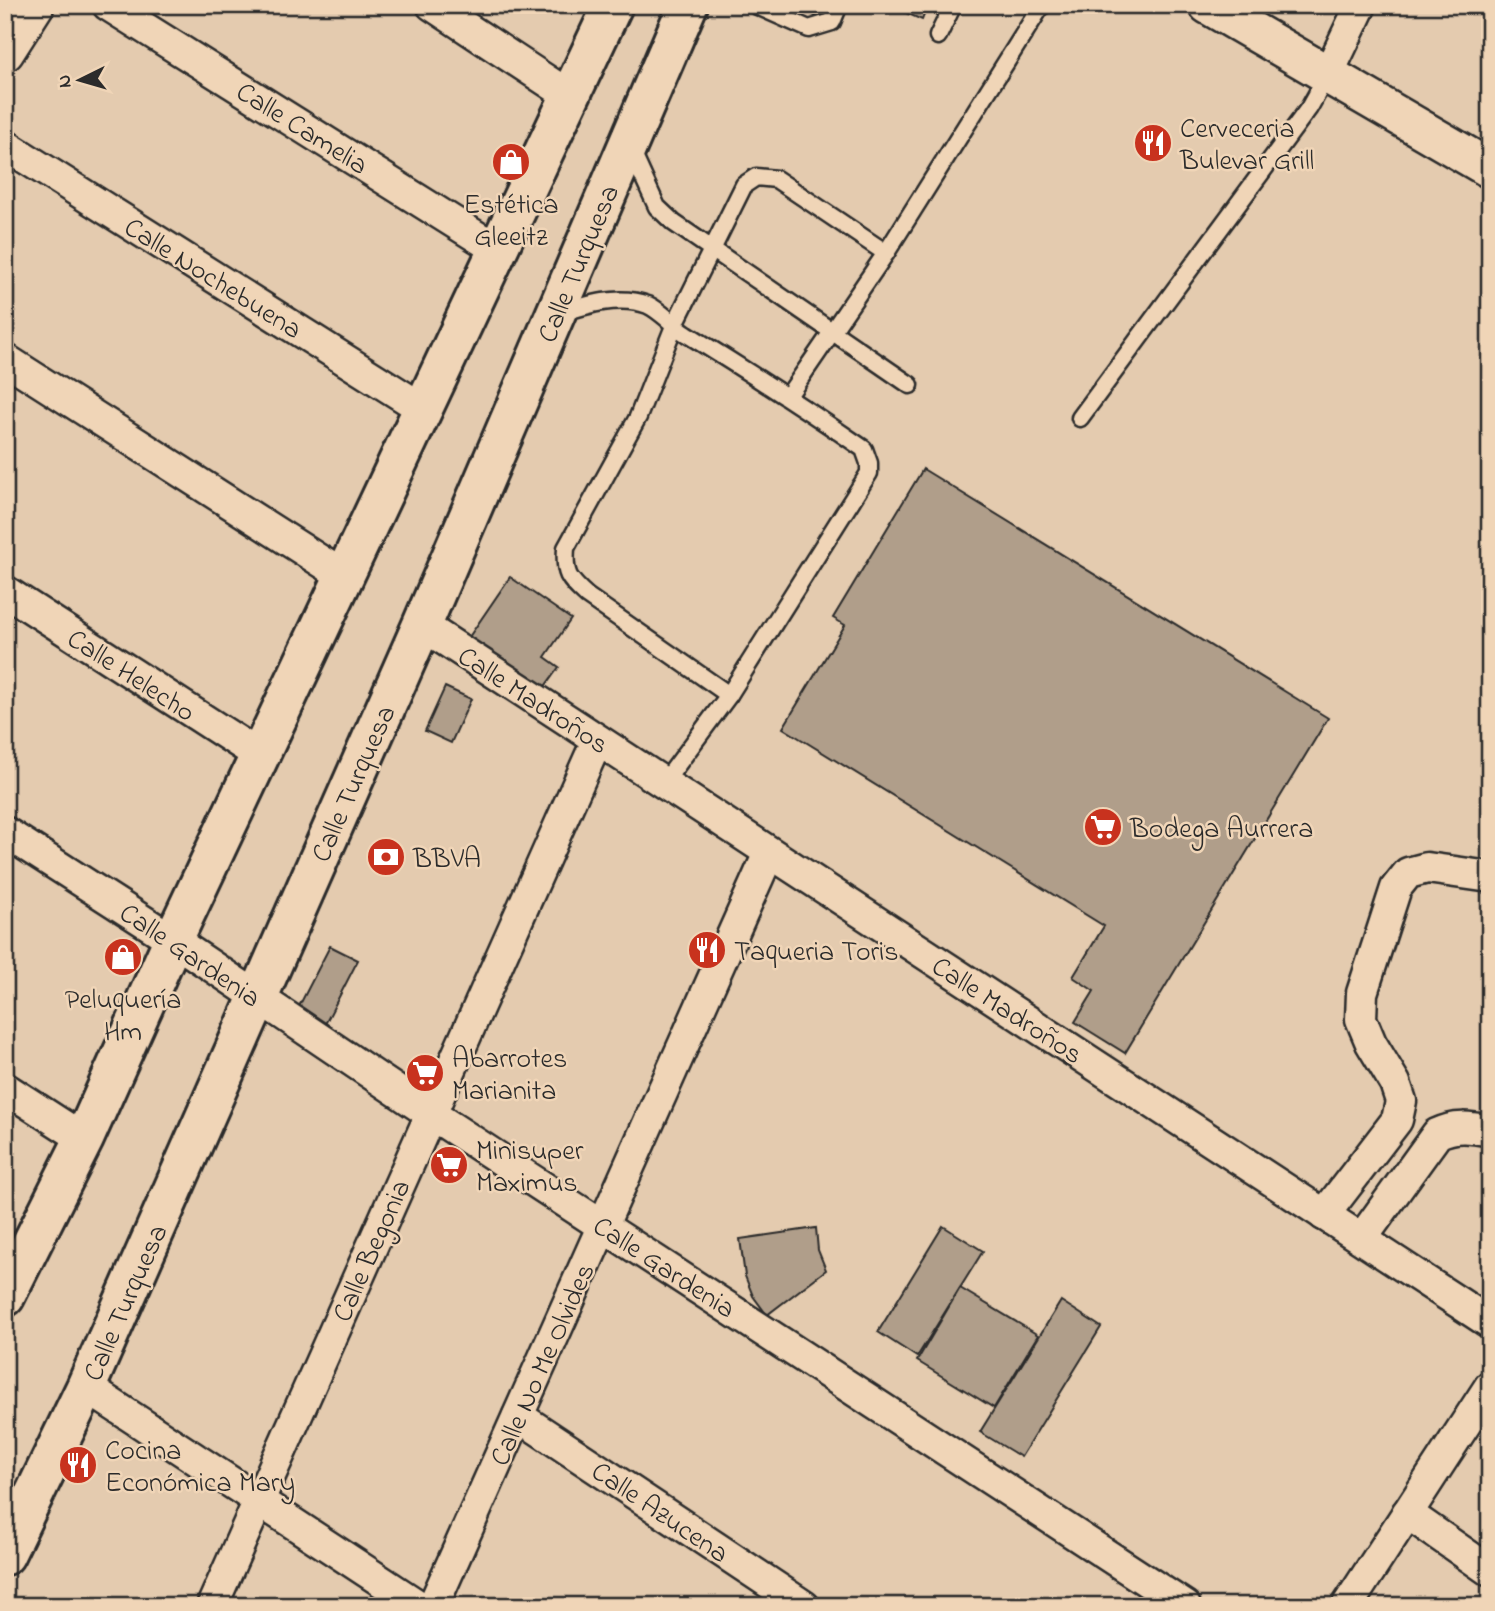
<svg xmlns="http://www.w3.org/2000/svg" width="1495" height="1611" font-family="'Indie Flower',sans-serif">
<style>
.building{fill:#b09e8a;stroke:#2b2b2b;stroke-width:2}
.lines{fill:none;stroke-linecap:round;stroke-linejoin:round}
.service-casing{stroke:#2b2b2b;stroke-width:21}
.minor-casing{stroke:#2b2b2b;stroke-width:35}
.tertiary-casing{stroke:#2b2b2b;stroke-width:42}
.secondary-casing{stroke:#2b2b2b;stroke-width:44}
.service{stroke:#f0d5b7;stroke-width:16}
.minor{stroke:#f0d5b7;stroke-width:30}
.tertiary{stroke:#f0d5b7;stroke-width:37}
.secondary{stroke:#f0d5b7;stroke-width:38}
.labels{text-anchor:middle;stroke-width:5;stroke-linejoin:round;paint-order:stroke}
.street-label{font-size:28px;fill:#2b2b2b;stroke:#f0d5b7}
.poi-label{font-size:28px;fill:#2b2b2b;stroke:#f0d5b7;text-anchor:start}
</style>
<rect width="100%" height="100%" fill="#e4cbaf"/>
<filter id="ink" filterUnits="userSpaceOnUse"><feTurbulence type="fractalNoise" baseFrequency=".0143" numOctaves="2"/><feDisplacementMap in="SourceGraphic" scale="14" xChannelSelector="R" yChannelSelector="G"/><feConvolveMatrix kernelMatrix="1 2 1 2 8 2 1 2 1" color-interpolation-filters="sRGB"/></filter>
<g filter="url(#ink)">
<!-- building -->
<g class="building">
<polygon points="790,5 825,5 820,18"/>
<polygon points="888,5 928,5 922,20"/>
<polygon points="923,469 1328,718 1125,1053 1075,1022 1094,991 1073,977 1104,926 783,728 845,625 833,618"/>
<polygon points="510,577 571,619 545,657 559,667 543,689 469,637"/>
<polygon points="445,687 471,699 451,743 425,731"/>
<polygon points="330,946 358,960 321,1032 293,1018"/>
<polygon points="943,1226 983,1251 917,1357 878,1332"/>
<polygon points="816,1228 818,1250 826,1270 767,1315 753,1296 745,1276 740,1239"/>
<polygon points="960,1288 1038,1335 994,1408 917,1361"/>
<polygon points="1061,1301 1101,1327 1021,1457 980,1432"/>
</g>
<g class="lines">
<defs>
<g id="service">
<polyline points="755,5 809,29 832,22 839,5"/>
<polyline points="938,36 953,5"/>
<polyline points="631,150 657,207 674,223 910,385"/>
<path d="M558,314C586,305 619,294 648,305C660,310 675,327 687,334C747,371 806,409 864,449L869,463V473L729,695L663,784"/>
<polyline points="788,396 886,253 1042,5"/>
<polyline points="1080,418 1309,108 1328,74"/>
<path d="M729,695L587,596C568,579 564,574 566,548L638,417L674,326L744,185L756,177L776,179L886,253"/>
</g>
<g id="minor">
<polyline points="108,5 498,250"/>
<polyline points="432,5 570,96"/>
<polyline points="1328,74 1361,5"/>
<polyline points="5,145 423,409"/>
<polyline points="5,359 344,576"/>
<polyline points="5,591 260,756"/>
<polyline points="422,625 1490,1323"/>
<polyline points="5,832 173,940 431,1114 1185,1606"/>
<polyline points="5,1088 84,1139"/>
<polyline points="1324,1215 1397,1120 1401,1101 1395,1083 1371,1043 1361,1019 1362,993 1396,888 1408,873 1427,868 1490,877"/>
<path d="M1362,1238L1437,1134C1455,1125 1470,1127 1490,1131"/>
<polyline points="86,1387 419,1606"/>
<polyline points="518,1416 804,1606"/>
<polyline points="1407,1513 1490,1571"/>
<polyline points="212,1606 597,741"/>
<polyline points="433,1606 769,853"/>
<polyline points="1347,1606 1490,1386"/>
</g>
<g id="tertiary">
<polyline points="1208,5 1490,169"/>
<polyline points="5,52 35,5"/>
</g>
<g id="secondary">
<polyline points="5,1297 84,1139 173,940 613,5"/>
<polyline points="5,1555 86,1387 422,625 688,5"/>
</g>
</defs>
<!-- service casing -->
<use href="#service" class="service-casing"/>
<!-- minor casing -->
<use href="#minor" class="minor-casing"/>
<!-- tertiary casing -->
<use href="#tertiary" class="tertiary-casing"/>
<!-- secondary casing -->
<use href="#secondary" class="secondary-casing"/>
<!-- service -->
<use href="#service" class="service"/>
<!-- minor -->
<use href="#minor" class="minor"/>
<!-- tertiary -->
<use href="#tertiary" class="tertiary"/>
<!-- secondary -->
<use href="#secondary" class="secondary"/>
</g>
</g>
<!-- icons -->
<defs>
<symbol id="restaurant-disc" viewBox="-11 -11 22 22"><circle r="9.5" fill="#c8321e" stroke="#f0d5b7"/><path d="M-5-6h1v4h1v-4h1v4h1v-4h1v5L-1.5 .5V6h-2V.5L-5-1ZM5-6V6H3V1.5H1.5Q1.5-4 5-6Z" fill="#fff"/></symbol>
<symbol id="shop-disc" viewBox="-11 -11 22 22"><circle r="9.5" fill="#c8321e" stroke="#f0d5b7"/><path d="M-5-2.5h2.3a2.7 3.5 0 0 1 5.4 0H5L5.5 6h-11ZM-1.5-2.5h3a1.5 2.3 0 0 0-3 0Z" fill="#fff"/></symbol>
<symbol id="supermarket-disc" viewBox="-11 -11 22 22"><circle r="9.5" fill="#c8321e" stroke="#f0d5b7"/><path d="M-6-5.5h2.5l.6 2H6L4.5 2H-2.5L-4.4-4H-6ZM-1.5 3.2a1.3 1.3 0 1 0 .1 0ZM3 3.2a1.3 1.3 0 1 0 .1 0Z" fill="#fff"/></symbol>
<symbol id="bank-disc" viewBox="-11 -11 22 22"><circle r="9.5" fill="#c8321e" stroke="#f0d5b7"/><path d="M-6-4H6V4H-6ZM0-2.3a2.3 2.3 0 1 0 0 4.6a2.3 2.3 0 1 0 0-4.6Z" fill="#fff"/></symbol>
</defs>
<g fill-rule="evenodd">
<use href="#restaurant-disc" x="1131" y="121" width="44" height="44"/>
<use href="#shop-disc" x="489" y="140" width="44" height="44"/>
<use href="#supermarket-disc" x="1081" y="805" width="44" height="44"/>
<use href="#bank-disc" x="364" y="835" width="44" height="44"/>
<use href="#restaurant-disc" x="685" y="928" width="44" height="44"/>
<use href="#shop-disc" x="101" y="935" width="44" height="44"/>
<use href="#supermarket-disc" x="403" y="1051" width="44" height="44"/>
<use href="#supermarket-disc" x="427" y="1143" width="44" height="44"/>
<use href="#restaurant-disc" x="56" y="1443" width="44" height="44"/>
</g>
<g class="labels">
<!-- street labels -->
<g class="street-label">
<text transform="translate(303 127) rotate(32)" y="10">Calle Camelia</text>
<text transform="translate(577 263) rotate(-67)" y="10">Calle Turquesa</text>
<text transform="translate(214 277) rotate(32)" y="10">Calle Nochebuena</text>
<text transform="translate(132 674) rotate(33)" y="10">Calle Helecho</text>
<text transform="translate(534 699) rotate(33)" y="10">Calle Madroños</text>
<text transform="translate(352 783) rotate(-66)" y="10">Calle Turquesa</text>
<text transform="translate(191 954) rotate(34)" y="10">Calle Gardenia</text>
<text transform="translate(1008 1009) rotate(33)" y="10">Calle Madroños</text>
<text transform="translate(370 1250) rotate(-66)" y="10">Calle Begonia</text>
<text transform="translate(665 1266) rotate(33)" y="10">Calle Gardenia</text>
<text transform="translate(124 1302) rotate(-66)" y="10">Calle Turquesa</text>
<text transform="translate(541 1364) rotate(-66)" y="10">Calle No Me Olvides</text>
<text transform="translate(661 1511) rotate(34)" y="10">Calle Azucena</text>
</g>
<!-- poi labels -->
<g class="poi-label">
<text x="1180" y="137">Cerveceria<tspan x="1180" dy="32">Bulevar Grill</tspan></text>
<text x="511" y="213" text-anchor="middle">Estética<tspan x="511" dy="32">Gleeitz</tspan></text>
<text x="1130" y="837">Bodega Aurrera</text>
<text x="413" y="867">BBVA</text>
<text x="734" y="960">Taqueria Toris</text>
<text x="123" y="1008" text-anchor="middle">Peluquería<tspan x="123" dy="32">Hm</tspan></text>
<text x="452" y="1067">Abarrotes<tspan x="452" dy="32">Marianita</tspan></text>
<text x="476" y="1159">Minisuper<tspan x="476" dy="32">Maximus</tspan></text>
<text x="105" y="1459">Cocina<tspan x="105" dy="32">Económica Mary</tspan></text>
</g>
</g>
<!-- margin -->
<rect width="1495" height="1611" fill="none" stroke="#f0d5b7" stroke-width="28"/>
<rect x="14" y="14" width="1467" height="1583" fill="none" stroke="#2b2b2b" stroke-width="2.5" filter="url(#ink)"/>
<!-- north arrow -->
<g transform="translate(80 80) rotate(265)" stroke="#f0d5b7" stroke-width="5" paint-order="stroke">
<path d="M0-5L12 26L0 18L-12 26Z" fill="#2b2b2b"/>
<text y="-10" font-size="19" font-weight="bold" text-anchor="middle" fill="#2b2b2b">N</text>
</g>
</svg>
